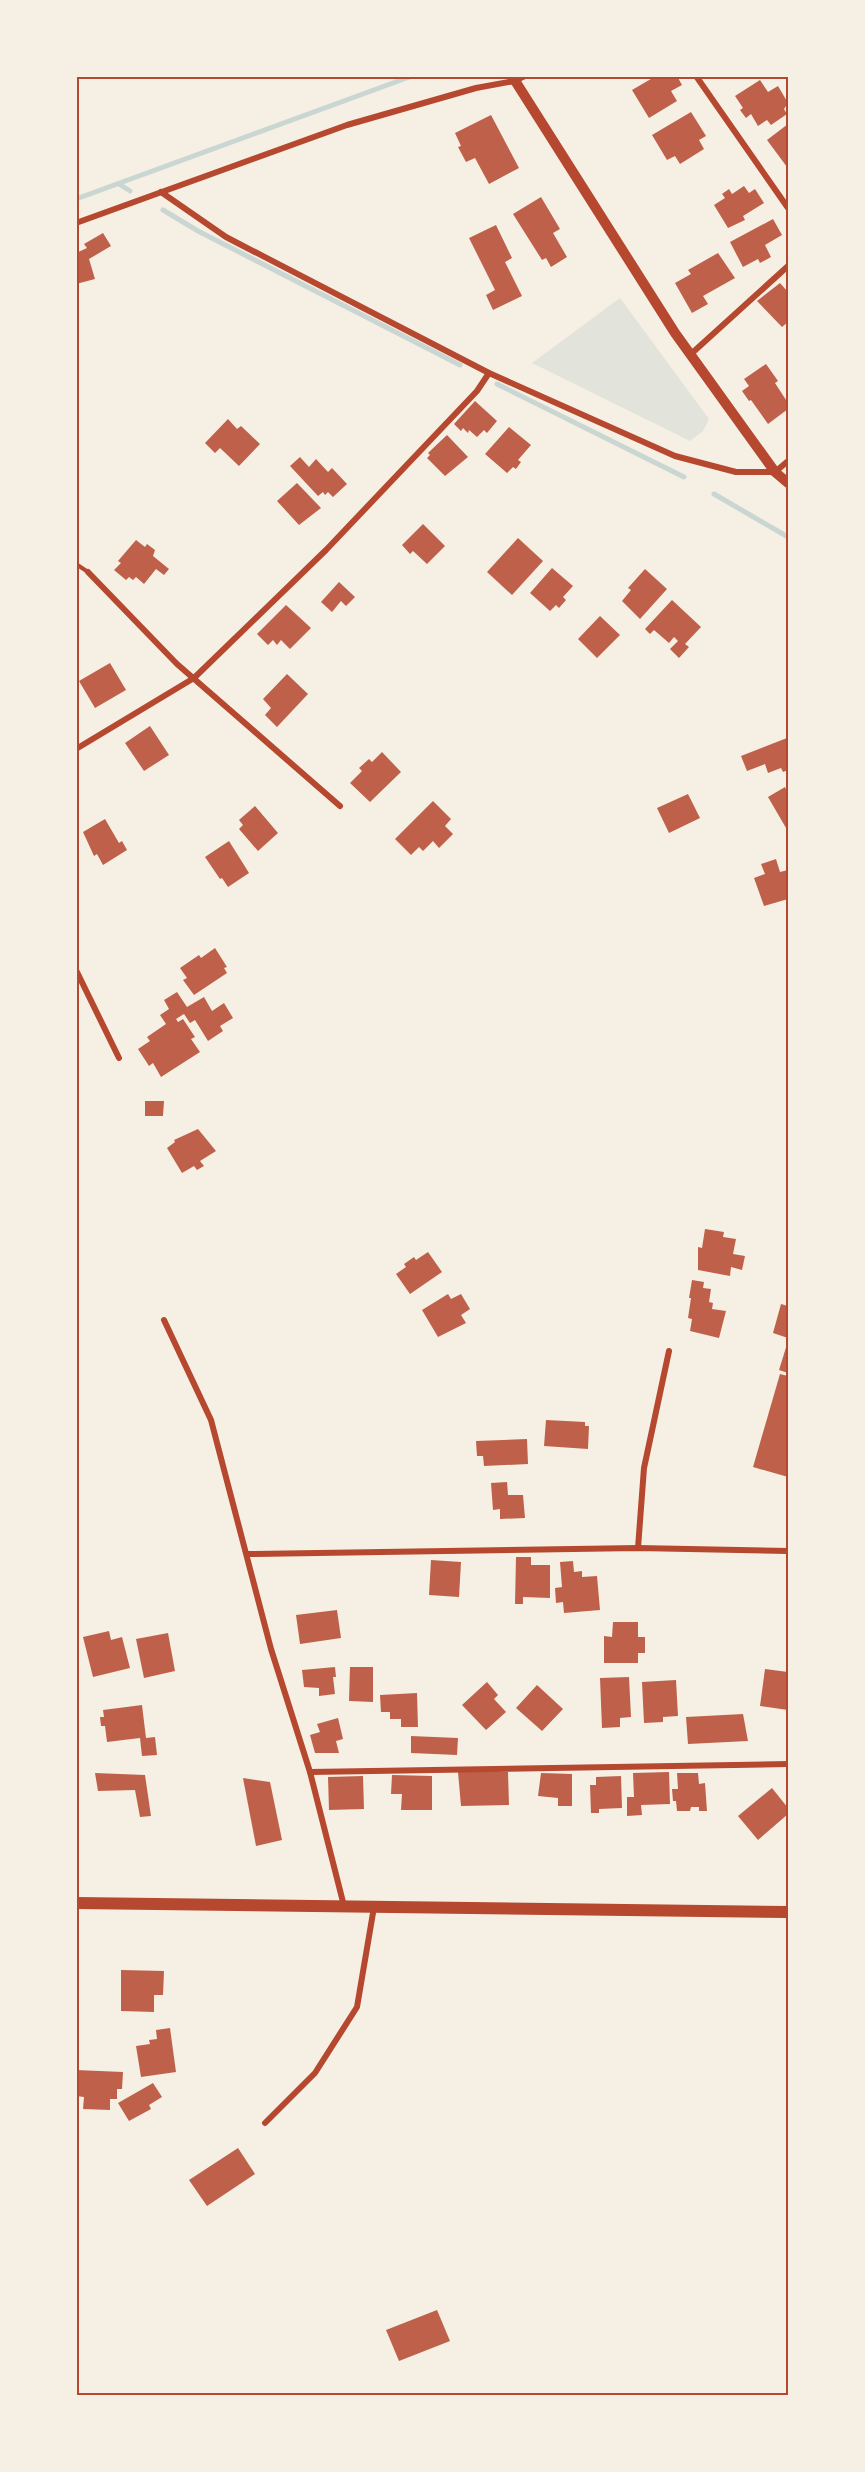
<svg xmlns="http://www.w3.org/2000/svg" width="865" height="2472" font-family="'DejaVu Sans',sans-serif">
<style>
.green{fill:#e2e4dc}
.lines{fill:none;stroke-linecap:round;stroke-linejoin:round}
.stream{stroke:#c9d6d2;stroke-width:5}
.building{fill:#bf614a}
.service{stroke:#b5482f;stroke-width:4}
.minor{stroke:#b5482f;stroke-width:6}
.tertiary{stroke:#b5482f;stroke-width:10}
.secondary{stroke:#b5482f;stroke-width:12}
.neatline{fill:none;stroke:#b5482f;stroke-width:2}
</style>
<rect width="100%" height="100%" fill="#f6efe4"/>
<!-- green -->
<polygon class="green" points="620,298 709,419 703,431 690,441 532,363"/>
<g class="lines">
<!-- stream -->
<g class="stream">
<polyline points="119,184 130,191"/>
<polyline points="76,199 412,76"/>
<polyline points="163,210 198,231 460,365"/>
<polyline points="497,384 684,477"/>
<polyline points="714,494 788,537"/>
</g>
</g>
<!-- building -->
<g class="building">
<polygon points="656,76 677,76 682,85 671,91 677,101 649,118 632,90"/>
<polygon points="760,80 768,92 778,86 788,103 784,109 787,114 771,125 767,120 758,126 751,114 746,118 740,110 743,108 735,96"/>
<polygon points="691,112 706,136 699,140 704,149 680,164 675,156 667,160 652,135"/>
<polygon points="491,115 519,168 489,184 475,158 466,162 458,147 461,146 455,133"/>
<polygon points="788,124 788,166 787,167 767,140"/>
<polygon points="744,186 749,193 755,189 764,203 743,216 745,220 728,228 714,205 725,198 722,194 729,189 732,194"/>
<polygon points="541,197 560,229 553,233 567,257 551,267 546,258 542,260 513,214"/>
<polygon points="773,219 782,235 765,245 771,257 760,263 758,259 743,267 730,242"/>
<polygon points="496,225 512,258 505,262 522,296 493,310 486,295 495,290 469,238"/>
<polygon points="103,233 111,246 89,259 95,279 76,284 76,253 87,248 84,244"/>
<polygon points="718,253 735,278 703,296 708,304 692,313 675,283 691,274 688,270"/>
<polygon points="780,283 788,292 788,322 782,327 757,301"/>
<polygon points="766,364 778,381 775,383 788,403 788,409 768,424 751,400 749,401 742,391 749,386 744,379"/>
<polygon points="475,401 497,421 487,433 484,430 477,437 469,430 468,433 463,428 461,431 454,424"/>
<polygon points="228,419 237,429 241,426 260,444 239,466 220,448 215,453 205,443"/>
<polygon points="509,427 531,445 518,460 521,462 516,469 513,467 507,473 485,454"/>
<polygon points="447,435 468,457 445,476 427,458 430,455 428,453"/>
<polygon points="300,457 309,467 316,459 328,472 332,468 347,484 333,497 328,492 325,495 323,492 318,496 290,466"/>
<polygon points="297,483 321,508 299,525 277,501"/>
<polygon points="423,524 445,546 427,564 413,551 410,554 402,545"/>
<polygon points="518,538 543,561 512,595 487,572"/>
<polygon points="136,540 145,547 147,544 155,550 153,556 169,569 164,575 156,569 144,584 136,577 133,580 129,577 126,580 114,570 121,563 118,561"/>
<polygon points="552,568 573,586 563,597 566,600 559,608 556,605 550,611 530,593"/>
<polygon points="645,569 667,589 640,619 622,601 631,590 628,588"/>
<polygon points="339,582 355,597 346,606 341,601 332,612 321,602"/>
<polygon points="672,600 701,627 685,644 689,647 679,658 670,649 678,641 674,637 669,643 654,630 650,634 645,629"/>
<polygon points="286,605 311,628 290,649 281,640 277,645 273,640 268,645 257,634"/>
<polygon points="600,616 620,635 597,658 578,639"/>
<polygon points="110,663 126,690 95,708 79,681"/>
<polygon points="287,674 308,694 277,727 265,715 271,708 263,699"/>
<polygon points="150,726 169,755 144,771 125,743"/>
<polygon points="787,738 788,770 783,772 781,768 768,773 765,764 747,771 741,756"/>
<polygon points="382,752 401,772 370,802 350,783 362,771 359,768 369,759 372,762"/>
<polygon points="785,787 788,794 788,826 786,828 768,797"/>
<polygon points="688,794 700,818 669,833 657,808"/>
<polygon points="433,801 451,819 445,826 453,834 439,848 433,841 423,851 419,847 411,855 395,839"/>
<polygon points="255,806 278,833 258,851 239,829 243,825 239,820"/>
<polygon points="105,819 119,843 122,841 127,850 103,865 97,854 94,856 83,832"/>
<polygon points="229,841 249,873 228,887 222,878 220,879 205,857"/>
<polygon points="776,859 780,872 788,870 788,899 764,906 754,878 765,874 761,864"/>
<polygon points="215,948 227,967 224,968 227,973 194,995 183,980 187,978 180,968 199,955 201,958"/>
<polygon points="177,992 187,1007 204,997 212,1011 224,1003 233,1018 220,1026 223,1031 208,1041 195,1020 190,1023 184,1014 176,1019 178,1022 183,1019 195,1037 191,1039 200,1052 161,1077 153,1063 149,1066 138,1049 150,1041 147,1037 166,1024 160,1015 169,1009 164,1000"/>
<polygon points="145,1101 164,1101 163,1116 145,1116"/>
<polygon points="198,1129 216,1151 200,1161 204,1166 197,1170 194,1166 182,1173 167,1148 175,1142 174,1140"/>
<polygon points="705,1229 724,1232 723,1237 736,1239 733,1254 745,1256 742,1270 731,1267 730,1276 698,1270 698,1247 702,1248"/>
<polygon points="428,1252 442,1272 410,1294 396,1274 406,1267 404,1264 414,1257 416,1260"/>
<polygon points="692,1280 704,1282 703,1288 711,1289 709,1302 713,1303 712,1309 726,1311 719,1338 690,1331 692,1319 688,1318 691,1298 689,1298"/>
<polygon points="448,1294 451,1299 461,1294 470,1309 461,1315 466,1323 438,1337 422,1310"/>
<polygon points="781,1304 788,1306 788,1338 773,1333"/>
<polygon points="788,1341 788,1373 779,1370"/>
<polygon points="780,1374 788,1376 788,1477 753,1467"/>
<polygon points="546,1420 585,1422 585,1426 589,1426 588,1449 544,1446"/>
<polygon points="527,1439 528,1464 484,1466 483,1456 477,1456 476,1441"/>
<polygon points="507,1482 508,1495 523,1495 525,1518 500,1519 500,1509 493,1510 491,1483"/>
<polygon points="516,1557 531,1557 531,1565 550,1565 550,1598 523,1597 523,1604 515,1604"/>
<polygon points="431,1560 461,1562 459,1597 429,1595"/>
<polygon points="573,1561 574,1572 582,1571 582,1577 597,1576 600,1610 564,1613 563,1602 556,1603 555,1588 562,1587 560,1562"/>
<polygon points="337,1610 341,1638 300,1644 296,1615"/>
<polygon points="613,1622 638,1622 638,1637 645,1637 645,1653 638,1653 638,1663 604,1663 604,1636 612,1637"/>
<polygon points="109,1631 111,1640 122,1637 130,1668 93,1677 83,1637"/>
<polygon points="168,1633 175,1671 144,1678 136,1639"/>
<polygon points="335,1667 336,1677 333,1677 335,1694 319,1696 319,1688 304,1687 302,1670"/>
<polygon points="350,1667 373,1667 373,1702 349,1701"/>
<polygon points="765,1669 788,1672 788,1710 760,1706"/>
<polygon points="629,1677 631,1717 620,1718 620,1727 602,1728 600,1678"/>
<polygon points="676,1680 678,1716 663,1717 663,1722 644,1723 642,1682"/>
<polygon points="487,1682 498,1695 494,1699 506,1712 486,1730 462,1705"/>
<polygon points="537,1685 563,1709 542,1731 516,1708"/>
<polygon points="417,1693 418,1727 401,1727 401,1719 390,1719 390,1712 381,1712 380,1695"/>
<polygon points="142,1705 146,1738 155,1737 157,1755 142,1756 140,1738 107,1742 105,1726 101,1726 100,1717 104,1717 103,1710"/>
<polygon points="743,1714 748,1741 688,1744 686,1717"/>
<polygon points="338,1718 343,1739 336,1741 339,1753 315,1753 310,1735 320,1732 317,1724"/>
<polygon points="411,1736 458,1738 457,1755 411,1753"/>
<polygon points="458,1772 508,1772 509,1805 461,1806"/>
<polygon points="669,1772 670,1804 641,1805 642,1815 627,1816 627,1797 634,1797 633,1773"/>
<polygon points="95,1773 145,1775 151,1816 140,1817 135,1790 98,1791"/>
<polygon points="541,1773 572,1774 572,1806 558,1806 558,1798 538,1796"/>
<polygon points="677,1773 698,1773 699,1784 705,1783 707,1811 699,1811 699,1807 691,1807 690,1811 677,1811 676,1801 673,1801 672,1789 678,1789"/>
<polygon points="392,1775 432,1776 432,1810 401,1810 402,1794 391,1794"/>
<polygon points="363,1776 364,1809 329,1810 328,1777"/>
<polygon points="621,1776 622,1808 599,1809 599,1813 591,1813 590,1785 596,1785 596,1777"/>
<polygon points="243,1778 270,1782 282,1840 256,1846"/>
<polygon points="772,1788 788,1808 788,1814 758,1840 738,1816"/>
<polygon points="121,1970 164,1971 163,1995 154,1995 154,2012 121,2011"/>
<polygon points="170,2028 176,2072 141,2077 136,2046 150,2044 149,2040 157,2039 156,2030"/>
<polygon points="76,2070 123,2072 122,2089 117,2089 117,2099 110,2099 110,2110 83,2109 84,2097 76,2096"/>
<polygon points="153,2083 162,2097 149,2105 151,2109 129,2121 118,2103"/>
<polygon points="238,2148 255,2174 207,2206 189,2180"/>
<polygon points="437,2310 450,2341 399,2361 386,2330"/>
</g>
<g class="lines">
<!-- service -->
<polyline class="service" points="76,564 88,572"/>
<!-- minor -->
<g class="minor">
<polyline points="696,76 788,208"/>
<polyline points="161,192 226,237 489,373 675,456 736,472 775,472 788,461"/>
<polyline points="76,223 347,125 476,88 514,81 525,76"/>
<polyline points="691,354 788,266"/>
<polyline points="88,572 177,664 340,806"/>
<polyline points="76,749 194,678 326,550 477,391 489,373"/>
<polyline points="76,970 119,1058"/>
<polyline points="164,1320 211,1420 271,1649 310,1772 344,1906"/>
<polyline points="638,1548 644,1468 669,1351"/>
<polyline points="248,1554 638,1548 788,1551"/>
<polyline points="310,1772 788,1764"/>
<polyline points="265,2123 315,2073 357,2007 374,1907"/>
</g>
<!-- tertiary -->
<polyline class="tertiary" points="512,76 675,333 775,472 788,483"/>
<!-- secondary -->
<polyline class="secondary" points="76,1903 788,1912"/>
</g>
<!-- border -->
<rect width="865" height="2472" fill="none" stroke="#f6efe4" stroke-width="156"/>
<rect x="78" y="78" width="709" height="2316" class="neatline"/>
</svg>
